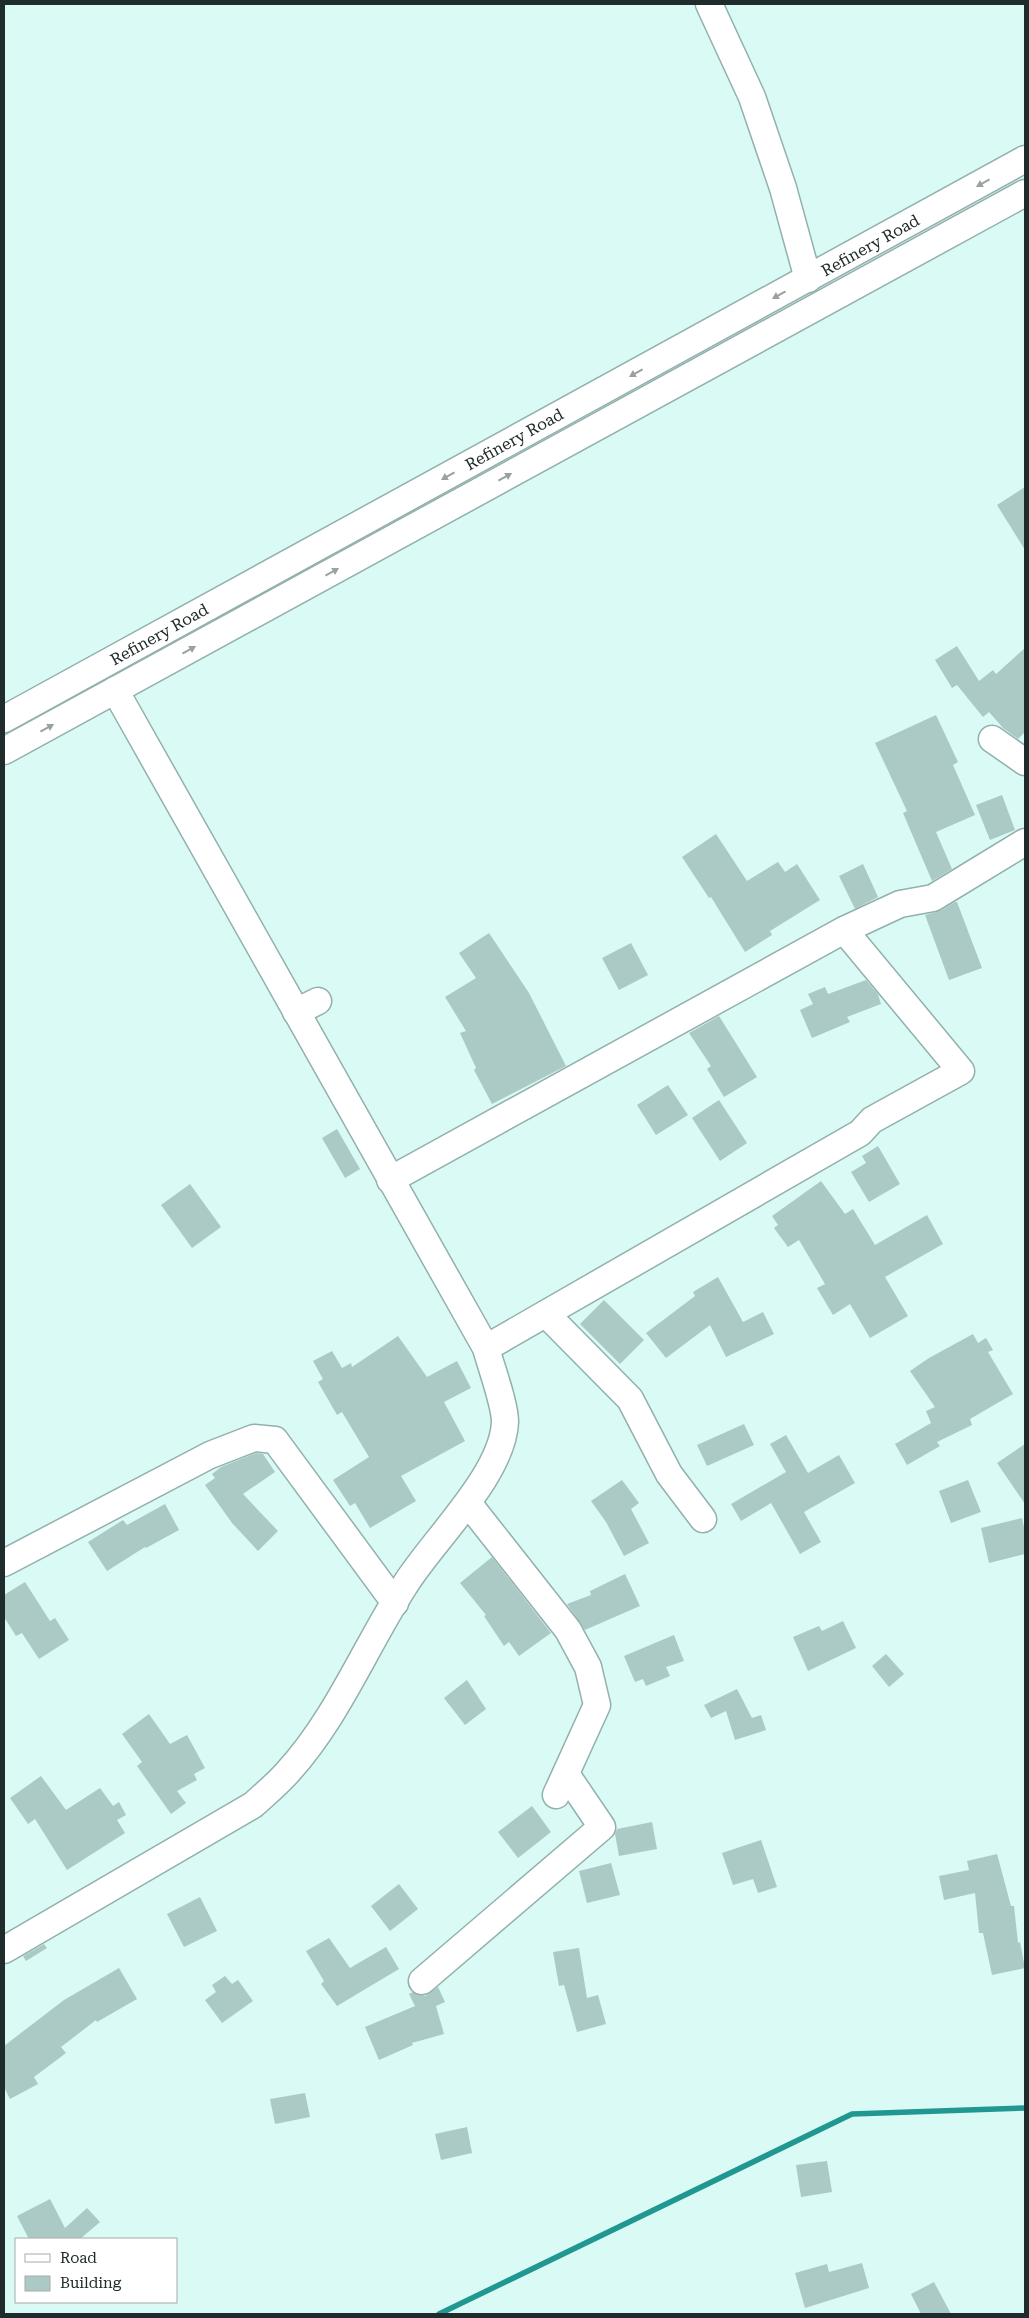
<svg xmlns="http://www.w3.org/2000/svg" width="1029" height="2318" font-family="'Roboto Serif',serif">
<style>
.lines{fill:none;stroke-linecap:round;stroke-linejoin:round}
.stream{stroke:#209790;stroke-width:5.5}
.building{fill:#abcac6}
.minor-casing{stroke:#92b0ad;stroke-width:29}
.minor{stroke:#fff;stroke-width:26}
.oneway{fill:#9ba0a0}
.labels{text-anchor:middle;stroke-width:4;stroke-linejoin:round;paint-order:stroke}
.street-label{font-size:16px;fill:#202c2b;stroke:#fff}
</style>
<rect width="100%" height="100%" fill="#dafaf6"/>
<g class="lines">
<!-- stream -->
<polyline class="stream" points="439,2314 852,2114 1025,2108"/>
</g>
<!-- building -->
<g class="building">
<polygon points="1025,487 1025,550 997,505"/>
<polygon points="957,646 979,681 993,670 996,674 1025,648 1025,732 1018,739 1003,728 989,712 983,717 957,685 952,688 935,660"/>
<polygon points="936,715 958,762 953,765 975,815 936,832 952,869 932,881 903,813 907,811 875,743"/>
<polygon points="1002,795 1015,830 990,840 976,805"/>
<polygon points="716,834 747,881 778,862 785,872 797,864 820,900 770,931 772,935 745,952 711,897 709,898 682,857"/>
<polygon points="863,864 878,897 855,909 839,876"/>
<polygon points="955,902 957,902 982,968 949,980 925,915 940,911"/>
<polygon points="489,933 529,993 566,1066 492,1104 474,1070 476,1068 460,1033 466,1031 445,997 476,978 459,953"/>
<polygon points="631,943 648,975 619,990 602,958"/>
<polygon points="866,980 878,994 881,1004 847,1017 850,1022 812,1038 800,1010 813,1004 808,994 825,987 828,994"/>
<polygon points="719,1016 757,1077 724,1097 707,1069 711,1066 689,1033"/>
<polygon points="668,1085 688,1115 656,1135 637,1105"/>
<polygon points="719,1100 747,1143 720,1161 692,1118"/>
<polygon points="337,1129 360,1169 345,1178 322,1138"/>
<polygon points="878,1146 900,1184 869,1202 851,1172 866,1163 862,1156"/>
<polygon points="821,1181 845,1214 853,1209 875,1245 927,1215 943,1244 885,1277 908,1316 870,1338 850,1304 833,1315 817,1288 825,1284 799,1240 788,1247 774,1228 778,1225 772,1216"/>
<polygon points="190,1184 221,1227 192,1248 161,1205"/>
<polygon points="718,1277 743,1322 763,1312 774,1334 726,1357 710,1325 666,1358 646,1333 695,1296 693,1292"/>
<polygon points="604,1300 644,1340 620,1364 580,1324"/>
<polygon points="973,1334 978,1343 986,1338 993,1350 988,1352 1013,1394 970,1419 972,1425 937,1442 940,1446 907,1465 895,1444 931,1423 926,1411 935,1407 910,1371 929,1358"/>
<polygon points="398,1336 427,1377 457,1361 471,1388 444,1402 465,1441 401,1476 416,1501 370,1528 355,1503 350,1506 333,1480 369,1457 342,1412 337,1415 318,1382 323,1379 313,1361 332,1351 342,1368 351,1363 352,1367"/>
<polygon points="744,1424 754,1445 707,1466 697,1445"/>
<polygon points="786,1435 808,1473 839,1455 855,1483 804,1512 821,1542 800,1554 771,1503 741,1521 731,1504 786,1472 770,1444"/>
<polygon points="1025,1444 1025,1504 997,1463"/>
<polygon points="256,1453 263,1454 275,1472 243,1494 278,1531 258,1551 232,1523 205,1485 215,1478 212,1474 221,1467"/>
<polygon points="622,1480 639,1503 631,1509 649,1543 624,1556 606,1522 591,1501"/>
<polygon points="968,1480 981,1512 951,1523 939,1491"/>
<polygon points="165,1504 179,1530 146,1548 145,1547 107,1571 88,1542 123,1520 127,1525"/>
<polygon points="1022,1518 1025,1532 1025,1554 989,1563 981,1528"/>
<polygon points="492,1557 551,1633 519,1656 509,1642 504,1646 484,1616 486,1615 460,1583"/>
<polygon points="625,1574 640,1606 585,1630 567,1604 591,1595 590,1591"/>
<polygon points="25,1582 50,1621 55,1618 69,1640 39,1659 22,1633 16,1636 4,1617 4,1595"/>
<polygon points="843,1621 856,1648 808,1671 793,1637 819,1626 822,1631"/>
<polygon points="674,1635 684,1661 666,1667 670,1676 646,1686 643,1679 635,1682 624,1656"/>
<polygon points="886,1654 904,1674 889,1687 872,1666"/>
<polygon points="467,1680 486,1709 465,1725 444,1698"/>
<polygon points="737,1689 752,1718 761,1715 766,1730 735,1740 726,1711 711,1718 704,1705"/>
<polygon points="149,1714 170,1744 187,1735 205,1768 194,1774 197,1780 177,1791 186,1803 171,1814 137,1766 142,1762 122,1734"/>
<polygon points="41,1776 66,1810 100,1788 113,1806 119,1802 126,1815 117,1820 125,1833 67,1870 35,1819 28,1824 10,1798"/>
<polygon points="532,1806 551,1832 518,1858 498,1832"/>
<polygon points="652,1822 657,1849 619,1856 615,1834 617,1829"/>
<polygon points="761,1840 777,1887 758,1893 753,1879 733,1885 722,1853"/>
<polygon points="997,1854 1011,1906 1014,1906 1018,1943 1020,1942 1025,1968 992,1975 983,1933 979,1933 975,1893 944,1900 939,1876 969,1870 967,1861"/>
<polygon points="611,1863 620,1895 587,1903 579,1871"/>
<polygon points="399,1884 418,1909 390,1931 371,1906"/>
<polygon points="200,1897 217,1931 184,1947 167,1914"/>
<polygon points="329,1938 350,1968 386,1947 399,1969 337,2006 321,1984 324,1981 306,1951"/>
<polygon points="44,1944 47,1948 26,1961 23,1956"/>
<polygon points="579,1948 587,1998 598,1995 606,2024 577,2032 564,1985 559,1986 553,1952"/>
<polygon points="119,1968 137,1999 97,2022 96,2020 61,2047 66,2053 34,2077 38,2084 10,2099 4,2087 4,2046 64,2000"/>
<polygon points="225,1976 232,1984 238,1980 253,2001 222,2023 205,2000 216,1992 212,1985"/>
<polygon points="438,1987 445,2002 436,2006 444,2034 412,2043 413,2045 379,2060 365,2027 415,2006 409,1994 413,1992 425,1996"/>
<polygon points="305,2093 310,2117 275,2124 270,2099"/>
<polygon points="467,2127 472,2153 441,2160 435,2134"/>
<polygon points="827,2161 832,2192 801,2197 796,2165"/>
<polygon points="50,2199 65,2228 87,2208 100,2222 80,2239 29,2239 17,2216"/>
<polygon points="862,2263 869,2288 805,2308 795,2273 827,2264 829,2272"/>
<polygon points="934,2282 951,2314 921,2314 911,2294"/>
</g>
<g class="lines">
<defs>
<g id="minor">
<polyline points="709,4 752,97 783,188 808,279"/>
<polyline points="4,719 1025,159"/>
<polyline points="992,739 1025,762"/>
<polyline points="4,751 1025,193"/>
<polyline points="296,1012 318,1001"/>
<polyline points="390,1180 844,930 900,904 933,898 1025,842"/>
<polyline points="546,1314 630,1399 669,1474 703,1519"/>
<polyline points="486,1348 860,1133 872,1120 961,1071 844,930"/>
<polyline points="468,1503 568,1630 588,1667 597,1705 556,1795"/>
<polyline points="4,1563 210,1455 254,1438 275,1440 395,1603"/>
<path d="M4,1950L253,1805C264,1795 276,1785 286,1774C337,1719 365,1647 405,1585C432,1541 503,1475 505,1422C505,1404 491,1367 486,1348L115,690"/>
<polyline points="422,1981 602,1827 566,1774"/>
</g>
</defs>
<!-- minor casing -->
<use href="#minor" class="minor-casing"/>
<!-- minor -->
<use href="#minor" class="minor"/>
</g>
<!-- one-way arrows -->
<defs><path id="oneway-solid" d="M-6-.8H1V-3.2L6.5 0L1 3.2V.8H-6Z" transform="scale(1.25)"/></defs>
<g class="oneway">
<use href="#oneway-solid" transform="translate(983 183) rotate(151)"/>
<use href="#oneway-solid" transform="translate(779 295) rotate(151)"/>
<use href="#oneway-solid" transform="translate(636 373) rotate(151)"/>
<use href="#oneway-solid" transform="translate(448 476) rotate(151)"/>
<use href="#oneway-solid" transform="translate(505 477) rotate(-29)"/>
<use href="#oneway-solid" transform="translate(332 572) rotate(-29)"/>
<use href="#oneway-solid" transform="translate(189 650) rotate(-29)"/>
<use href="#oneway-solid" transform="translate(47 728) rotate(-29)"/>
</g>
<g class="labels">
<!-- street labels -->
<g class="street-label">
<text transform="translate(870 245) rotate(-29)" y="6">Refinery Road</text>
<text transform="translate(514 439) rotate(-29)" y="6">Refinery Road</text>
<text transform="translate(159 634) rotate(-29)" y="6">Refinery Road</text>
</g>
</g>
<!-- border -->
<rect width="1029" height="2318" fill="none" stroke="#202c2b" stroke-width="10"/>
<!-- legend -->
<rect x="15" y="2238" width="162" height="65" fill="#ffffff" stroke="#a6abaa"/>
<rect x="25" y="2254" width="25" height="8" fill="#ffffff" stroke="#a6abaa"/>
<text x="60" y="2263" font-size="15" fill="#202c2b">Road</text>
<rect x="25" y="2276" width="25" height="15" fill="#abcac6" stroke="#a6abaa"/>
<text x="60" y="2288" font-size="15" fill="#202c2b">Building</text>
</svg>
